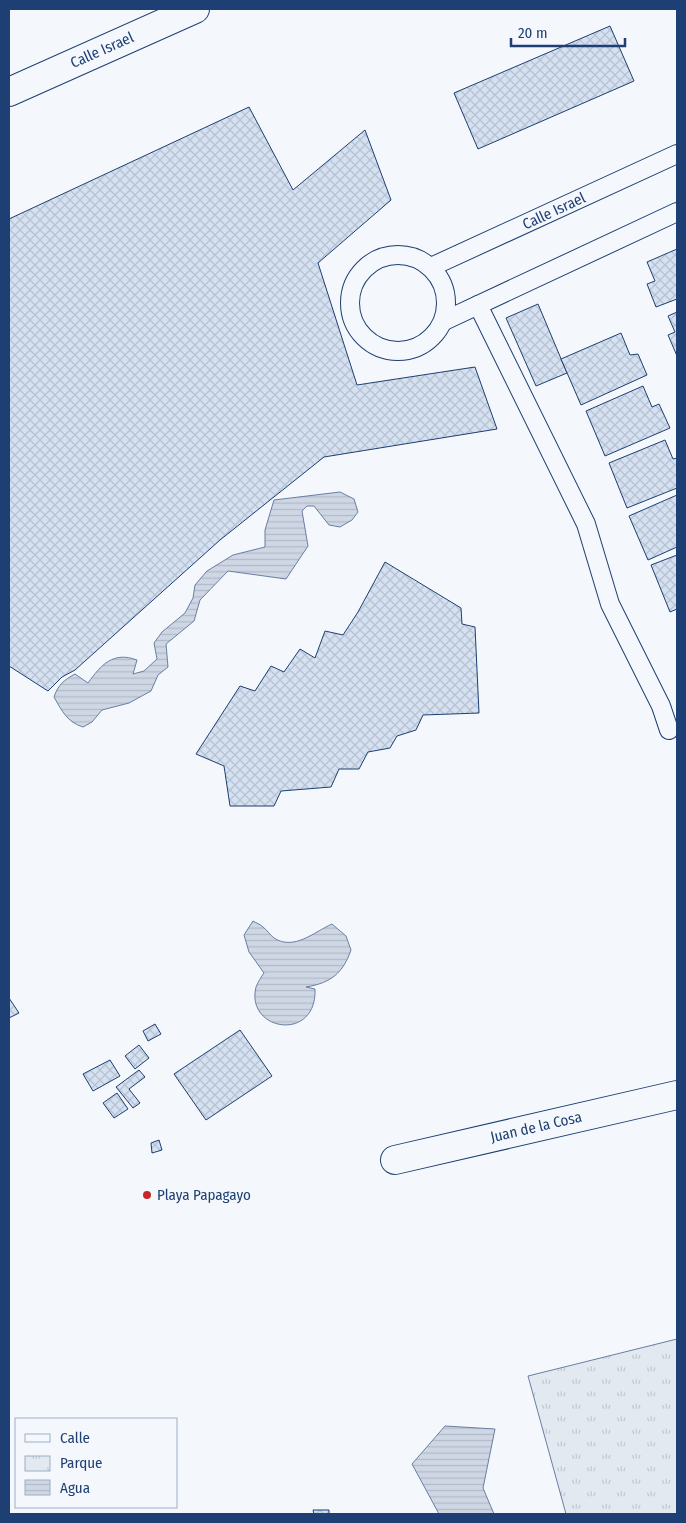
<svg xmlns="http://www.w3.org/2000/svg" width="686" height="1523" font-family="'Fira Sans Condensed',sans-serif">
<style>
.park{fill:url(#park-tufts);stroke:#687fa3}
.water{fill:url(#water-rules);stroke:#687fa3}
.building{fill:url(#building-cross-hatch);stroke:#1d3f73}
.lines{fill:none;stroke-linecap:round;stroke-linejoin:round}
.lane-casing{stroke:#1d3f73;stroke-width:20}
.street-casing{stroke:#1d3f73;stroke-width:30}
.lane{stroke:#f4f7fb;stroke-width:18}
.street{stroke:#f4f7fb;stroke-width:28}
.poi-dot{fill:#c62828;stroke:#f4f7fb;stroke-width:2}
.labels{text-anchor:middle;stroke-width:4;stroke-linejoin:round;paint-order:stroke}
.street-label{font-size:15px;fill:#1d3f73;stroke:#f4f7fb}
.poi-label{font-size:15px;fill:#1d3f73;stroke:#f4f7fb;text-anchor:start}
</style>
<defs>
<pattern id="park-tufts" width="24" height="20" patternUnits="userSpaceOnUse" patternTransform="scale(1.25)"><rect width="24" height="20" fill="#e3e9f0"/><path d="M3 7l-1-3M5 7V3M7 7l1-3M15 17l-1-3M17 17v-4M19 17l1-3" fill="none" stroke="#c2c9d1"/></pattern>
<pattern id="water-rules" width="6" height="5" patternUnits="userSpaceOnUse" patternTransform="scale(1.25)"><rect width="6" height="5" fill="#cfd7e4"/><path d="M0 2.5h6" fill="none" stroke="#b1bac7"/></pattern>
<pattern id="building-cross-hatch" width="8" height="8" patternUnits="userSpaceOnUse" patternTransform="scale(1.25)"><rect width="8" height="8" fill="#d5e0f0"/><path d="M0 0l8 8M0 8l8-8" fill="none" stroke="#b6c1d1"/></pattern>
</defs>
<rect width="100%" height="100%" fill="#f4f7fb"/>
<!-- park -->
<polygon class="park" points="677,1339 677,1514 566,1514 528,1376"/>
<!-- water -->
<g class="water">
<path d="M340,492L354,499L358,512L352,520L340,527L329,525L314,506H307L302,511L308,546L286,579L228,571L200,600L194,621L166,644L168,667L158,675L151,691L129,703L102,710L92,722L83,727C67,722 62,711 54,697C58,685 64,680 75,674L88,683C101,665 113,651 137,660L133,674L144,671L157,659L154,643L162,632L185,613L193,598L195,585L207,571L233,555L265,547V530L274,500Z"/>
<path d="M253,921C256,923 260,924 263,927C267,930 270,935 274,938C294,951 314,932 332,924L346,936L351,950C343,973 331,983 306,987L315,989C317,1043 245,1031 256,987C258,982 261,977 264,973L249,952L244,935Z"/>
<polygon points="445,1426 495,1429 483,1488 494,1514 439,1514 412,1464"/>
</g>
<!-- building -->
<g class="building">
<polygon points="610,26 634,81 478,149 454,93"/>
<polygon points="249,107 293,190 365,130 391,200 318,263 357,385 475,367 497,429 324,457 220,540 75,670 62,677 48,691 9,666 9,219"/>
<polygon points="677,249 677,299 656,307 647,284 655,281 647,262"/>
<polygon points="538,304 567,373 536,386 506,318"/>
<polygon points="677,312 677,356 668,335 675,332 668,316"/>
<polygon points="621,333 630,355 638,354 647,375 581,405 561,359"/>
<polygon points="643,386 652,407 659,404 670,428 605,456 586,411"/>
<polygon points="665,440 673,459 677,458 677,488 627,508 609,463"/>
<polygon points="677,495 677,547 648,560 629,516"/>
<polygon points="677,555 677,609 670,612 651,565"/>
<polygon points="385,562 461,608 462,624 475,627 479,713 423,715 416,730 397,736 390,748 368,752 359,769 339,769 331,787 281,791 274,806 230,806 224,766 196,754 240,686 255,691 271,666 284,672 300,649 315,658 325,631 343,635 358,612"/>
<polygon points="9,998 19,1013 9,1018"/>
<polygon points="155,1024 161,1034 148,1041 143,1031"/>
<polygon points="240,1030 272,1076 206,1120 174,1074"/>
<polygon points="139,1045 149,1058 135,1069 125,1056"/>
<polygon points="110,1060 120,1076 93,1091 83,1074"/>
<polygon points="139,1070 145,1077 129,1089 140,1103 133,1108 116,1087"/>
<polygon points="117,1093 128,1109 114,1118 103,1103"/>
<polygon points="159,1140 162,1150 152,1153 151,1143"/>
<polygon points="313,1510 329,1510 329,1514 314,1514"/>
</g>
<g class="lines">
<defs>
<g id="lane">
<circle cx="398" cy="303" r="48"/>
<polyline points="431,267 677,154"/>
<polyline points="478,305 586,524 610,604 661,706 669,730"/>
<polyline points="444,321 677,212"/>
</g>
<g id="street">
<polyline points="9,92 195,9"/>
<polyline points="395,1160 677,1095"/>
</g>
</defs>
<!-- lane casing -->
<use href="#lane" class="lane-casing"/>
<!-- street casing -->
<use href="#street" class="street-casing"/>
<!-- lane -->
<use href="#lane" class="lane"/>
<!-- street -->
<use href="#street" class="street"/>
</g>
<!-- markers -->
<circle class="poi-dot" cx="147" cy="1195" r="5"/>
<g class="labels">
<!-- street labels -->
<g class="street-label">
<text transform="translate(102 50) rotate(-24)" y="5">Calle Israel</text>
<text transform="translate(554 211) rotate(-25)" y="5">Calle Israel</text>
<text transform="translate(536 1127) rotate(-13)" y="5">Juan de la Cosa</text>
</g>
<!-- poi labels -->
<g class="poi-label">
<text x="157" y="1200">Playa Papagayo</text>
</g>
</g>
<!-- border -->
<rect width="686" height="1523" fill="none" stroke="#1d3f73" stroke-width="20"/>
<!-- legend -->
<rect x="15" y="1418" width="162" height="90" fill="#f4f7fb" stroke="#9eadc5"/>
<rect x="25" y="1434" width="25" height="8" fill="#f4f7fb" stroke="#9eadc5"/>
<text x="60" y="1443" font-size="15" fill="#1d3f73">Calle</text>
<rect x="25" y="1456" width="25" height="15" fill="url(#park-tufts)" stroke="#9eadc5"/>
<text x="60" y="1468" font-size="15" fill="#1d3f73">Parque</text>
<rect x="25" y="1480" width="25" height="15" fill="url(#water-rules)" stroke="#9eadc5"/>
<text x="60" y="1493" font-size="15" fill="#1d3f73">Agua</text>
<!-- scale -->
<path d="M511 38v8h114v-8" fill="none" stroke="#1d3f73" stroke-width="2.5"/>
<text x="518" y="38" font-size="15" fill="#1d3f73" stroke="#f4f7fb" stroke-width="4" paint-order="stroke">20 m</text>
</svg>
